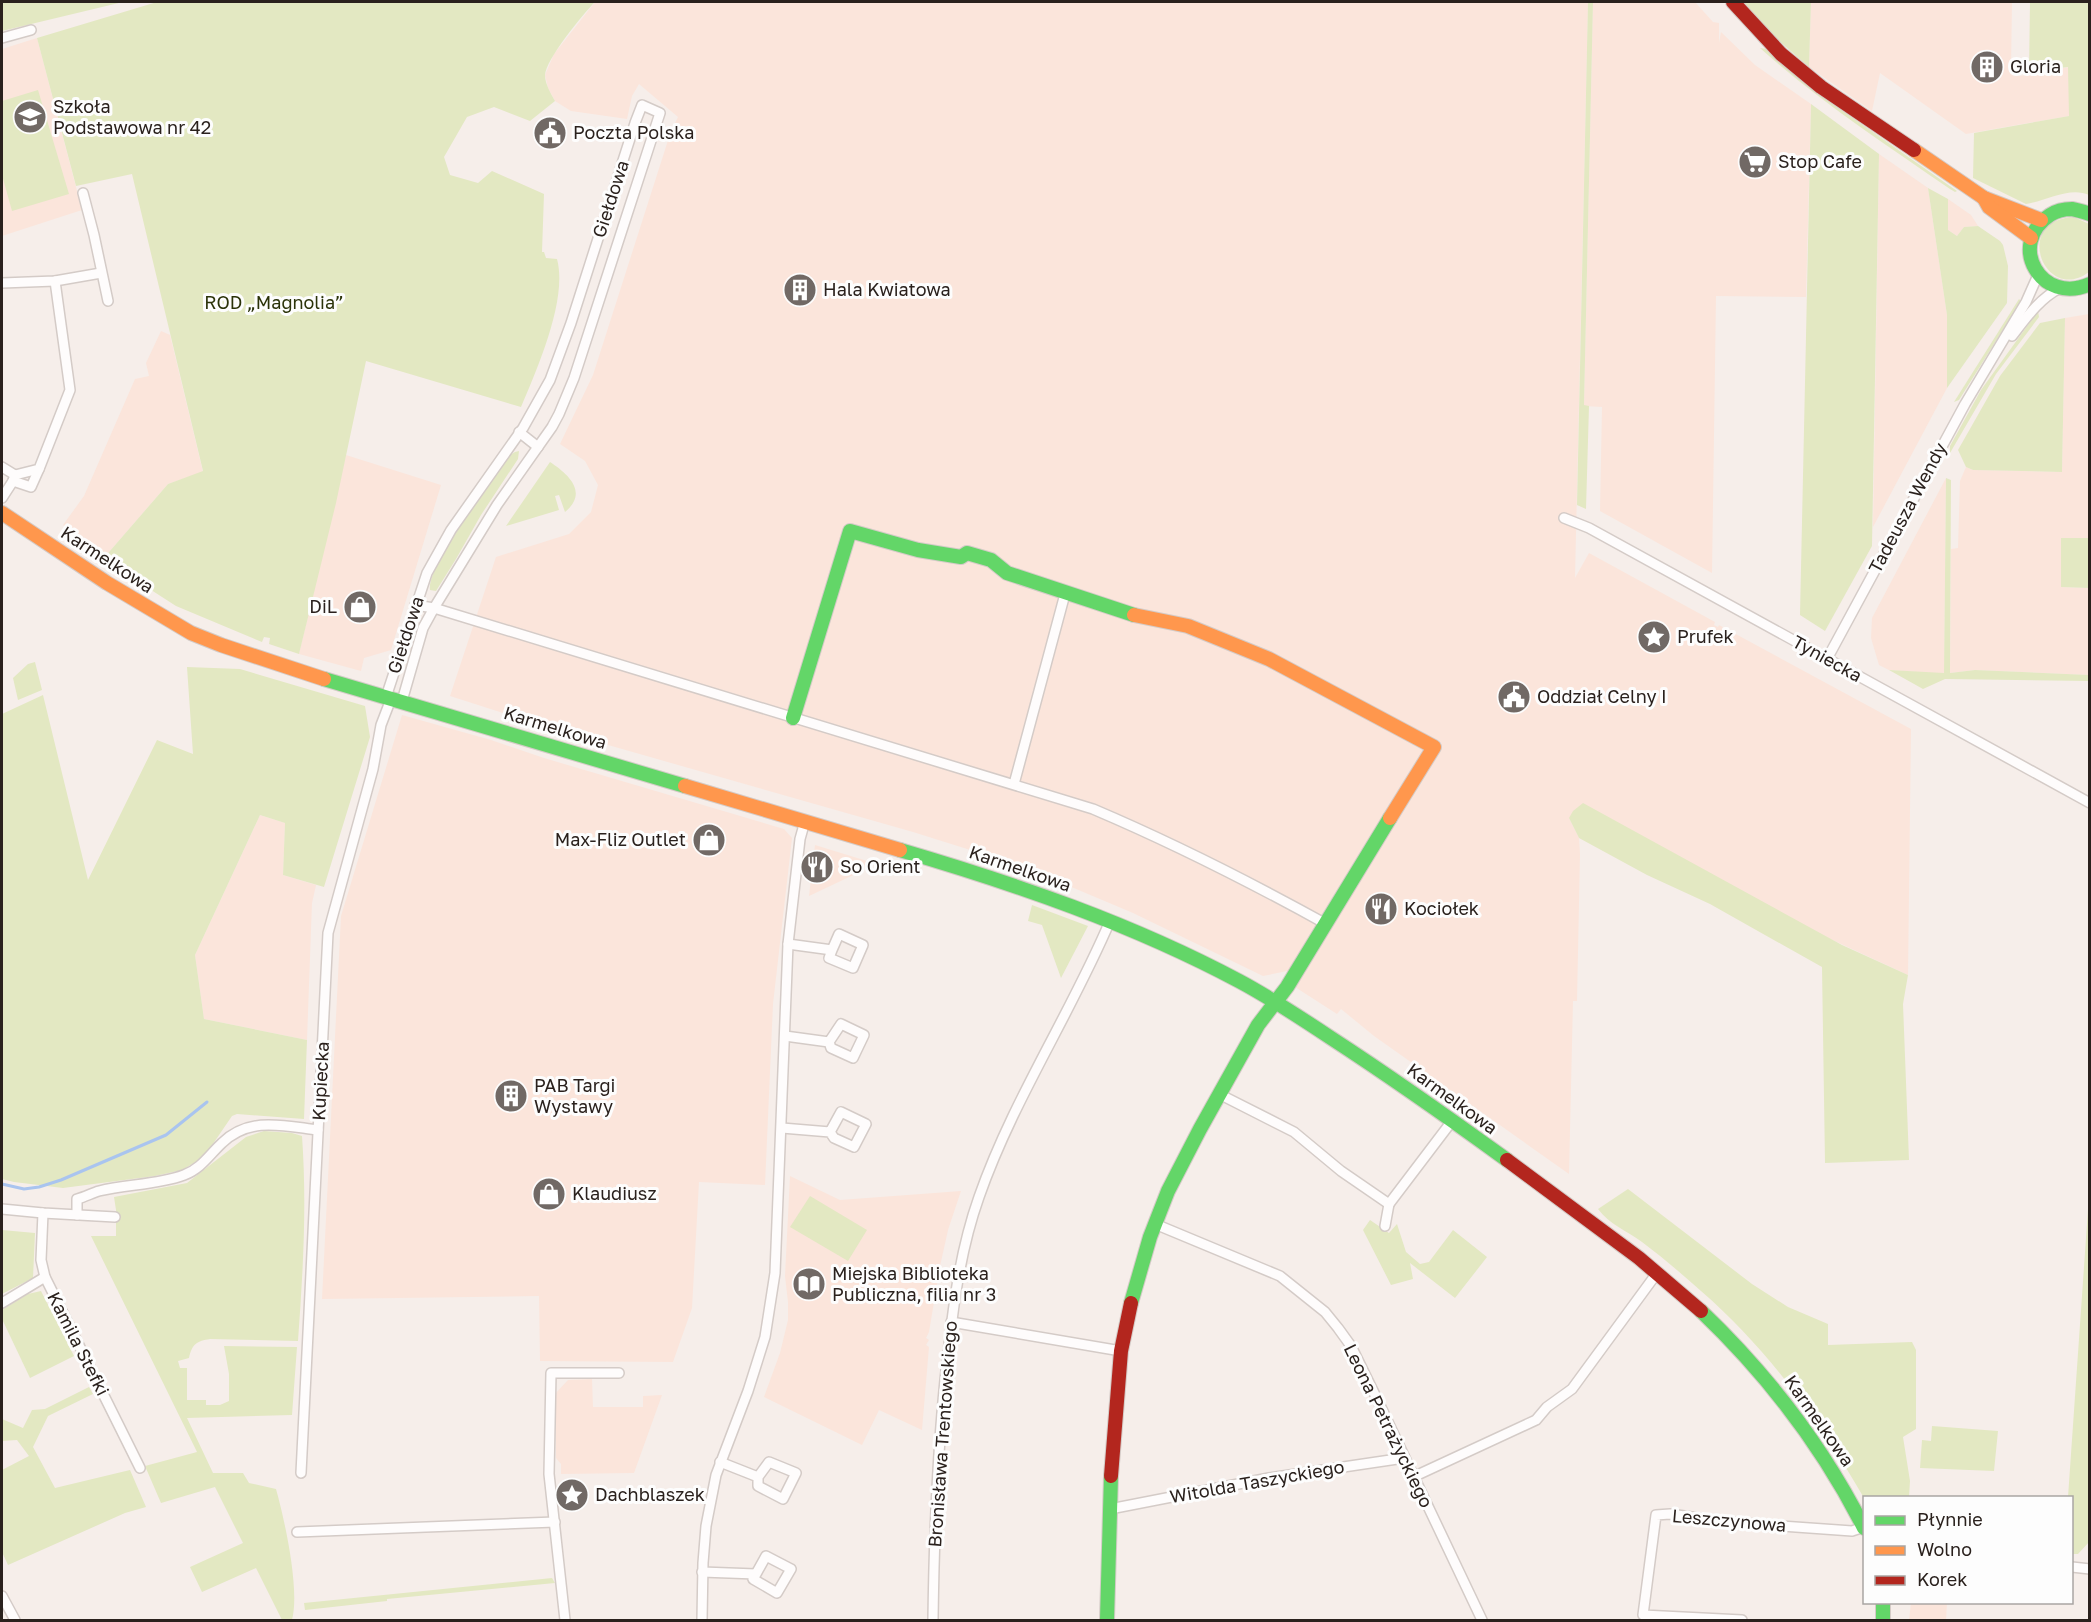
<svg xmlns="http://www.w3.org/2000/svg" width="2091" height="1622" font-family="'Golos Text',sans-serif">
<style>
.built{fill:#fbe5db}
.green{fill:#e3e8c2}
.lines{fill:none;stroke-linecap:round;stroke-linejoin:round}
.stream{stroke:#a9c4ef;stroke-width:3}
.street-casing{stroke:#d4cbc7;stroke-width:12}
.fast-casing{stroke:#d4cbc7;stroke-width:16}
.slow-casing{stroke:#d4cbc7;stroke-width:16}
.jam-casing{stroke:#d4cbc7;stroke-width:16}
.street{stroke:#fefcfc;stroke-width:9}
.fast{stroke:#63d668;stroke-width:14}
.slow{stroke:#ff974d;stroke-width:14}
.jam{stroke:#b3261e;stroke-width:14}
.labels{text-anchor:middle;stroke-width:6;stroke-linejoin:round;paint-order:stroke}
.poi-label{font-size:18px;fill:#2a211d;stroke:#fdfdfd;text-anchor:start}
.street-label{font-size:18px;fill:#2a211d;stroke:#fdfdfd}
.park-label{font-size:18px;fill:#2b3309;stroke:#fdfdfd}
</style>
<rect width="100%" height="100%" fill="#f6eeea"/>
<!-- built -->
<g class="built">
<polygon points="595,2 1588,2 1575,578 1589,553 1715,622 1714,625 1718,627 1719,625 1911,729 1908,975 1569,818 1579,838 1580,854 1577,1001 1573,1001 1569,1174 1374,1036 1341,1009 1337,1014 1295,987 1302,975 1292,970 1263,976 1133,913 1024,867 913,832 559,731 450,696 496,557 569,534 591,512 598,485 585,461 560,444 593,375 671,131 678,117 639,84 632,96 627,119 571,111 555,101 548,88 545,75 554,54"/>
<polygon points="1593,2 1695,2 1713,22 1719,23 1719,43 1721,32 1755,65 1811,104 1806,297 1716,296 1712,573 1600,511 1602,407 1584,406"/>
<polygon points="1811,2 2012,2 2011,69 2020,76 2069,67 2069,116 1966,134 1880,73 1872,111 1809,67"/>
<polygon points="37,38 82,210 2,236 2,49"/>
<polygon points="1879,154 1928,188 1947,315 1947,388 1873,527"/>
<polygon points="1948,199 1971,215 1978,226 1964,227 1957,236 1948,230"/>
<polygon points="2089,314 2089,538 2061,538 2061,587 2089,588 2089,675 1975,670 1950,673 1951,549 1958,548 1960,481 1966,467 1973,470 2062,472 2065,318"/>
<polygon points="161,331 170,335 203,472 168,484 103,559 63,525 84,496 135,379 149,376 146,363"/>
<polygon points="346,455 441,485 391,650 364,658 361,671 299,654"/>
<polygon points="1946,478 1944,674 1889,670 1879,665 1871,638 1872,618"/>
<polygon points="402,715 491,740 544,758 784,829 792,838 773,1004 765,1185 699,1182 692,1308 673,1362 540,1361 539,1296 322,1299 341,916"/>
<polygon points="260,815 285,823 283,875 316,885 312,903 307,1040 204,1019 195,955"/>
<polygon points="815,845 867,861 864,870 809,896"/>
<polygon points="790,1176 840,1200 961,1191 948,1230 940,1266 929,1332 926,1338 929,1340 926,1345 929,1347 922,1430 879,1410 862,1445 764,1397 780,1353 788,1320 788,1302 785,1276"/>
<polygon points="592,1379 593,1407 643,1407 643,1396 662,1395 634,1473 561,1474 561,1464 556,1458 555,1394 568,1380"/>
<polygon points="1911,1603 1947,1603 1946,1620 1909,1620"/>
</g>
<!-- green -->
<g class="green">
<polygon points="2,2 123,2 2,31"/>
<path d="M157,2H595C583,14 546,59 545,75C545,84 551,94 555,101L530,121L494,107L467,117L444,157L450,175L478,183L492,171L544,194L542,252H544L546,258L557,259C568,299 537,369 521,407L366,361L336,503L299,654L269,644L270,638L264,637L262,642L176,606L103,559L168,484L203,471L132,174L76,186L37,38Z"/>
<polygon points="1588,2 1593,2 1584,405 1589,406 1586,509 1577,505"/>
<polygon points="1743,2 1811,2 1809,67 1775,37"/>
<path d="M2030,2H2089V195C2070,186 2046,201 2026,204L1973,178L1974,133L2069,116L2068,67L2029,72Z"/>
<path d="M1760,48L1767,49L1795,75L1830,102L1957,191L1955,192L1950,189C1885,144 1819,101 1760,48Z"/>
<polygon points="38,90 69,194 12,211 2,175 2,101"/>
<polygon points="1811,104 1879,154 1872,546 1825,631 1800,615"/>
<polygon points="1928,188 1948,199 1948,230 1957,236 1964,227 1978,226 2000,241 2003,245 2008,266 2007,303 1947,388 1947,315"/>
<path d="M2074,217L2089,224V272C2045,305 2011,220 2074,217Z"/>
<polygon points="2019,299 2021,301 1959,400 1954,402"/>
<polygon points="2038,311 2039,317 1996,374 1950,453 1950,446 1981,390"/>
<polygon points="2065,318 2062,472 1973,470 1966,467 1958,450 2000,376 2040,323"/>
<path d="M519,451L518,459L481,515L456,559L436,591L430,590C426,566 494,479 510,455L515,452Z"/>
<path d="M550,462C568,474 589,492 565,512L559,495L555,496L559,510L506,526Z"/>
<polygon points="1946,478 1951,480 1950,673 1975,670 2089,675 2089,681 1945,679 1923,689 1889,670 1944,673"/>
<polygon points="2061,538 2089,538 2089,588 2061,587"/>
<polygon points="35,662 42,690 18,700 13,678 28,664"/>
<polygon points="187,667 240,669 365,706 370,737 324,887 283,875 285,823 260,815 195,955 204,1019 307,1040 304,1119 237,1114 232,1116 204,1157 182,1170 155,1176 63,1188 14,1182 2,1179 2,714 43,695 88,880 157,740 193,754"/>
<polygon points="1583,803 1842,945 1908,975 1903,1004 1909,1160 1825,1163 1822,967 1710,904 1647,875 1579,838 1569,818 1573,811"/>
<polygon points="1032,905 1088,926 1061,978 1042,925 1028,921"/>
<path d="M264,1131L292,1133L302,1136C307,1205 303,1272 298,1341L210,1339C197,1341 192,1344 189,1358L178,1361L180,1368H187V1400H206V1405H220L229,1401V1374L224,1346L297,1347L292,1415L187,1418L213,1473H243L249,1483L276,1489C285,1521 300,1590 292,1620H282L256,1568L202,1592L190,1567L243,1543L215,1487L161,1503L145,1466L197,1452L91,1236H116V1210L114,1197L187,1183L246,1137Z"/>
<path d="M1628,1189L1752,1284L1788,1307L1828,1324V1345L1912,1342L1916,1350V1429L1903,1437L1910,1481L1909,1497L1864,1498C1820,1422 1769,1350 1701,1291C1682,1274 1662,1257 1642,1242C1627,1231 1609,1224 1598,1209Z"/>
<polygon points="2089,1195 2089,1542 2078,1554 2072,1554 2072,1498 2068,1497"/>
<polygon points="810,1196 867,1230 848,1261 790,1227"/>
<polygon points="1370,1220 1389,1233 1397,1224 1406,1252 1420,1264 1429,1262 1453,1230 1487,1257 1455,1298 1410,1263 1413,1279 1391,1285 1363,1230"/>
<polygon points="2,1230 35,1233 33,1278 2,1294"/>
<polygon points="41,1291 74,1356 30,1378 2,1319 2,1310 28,1294"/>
<polygon points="89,1387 93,1394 48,1416 33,1447 55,1488 130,1470 146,1507 125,1513 8,1565 2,1552 2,1470 29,1456 17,1440 2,1441 2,1419 23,1428 32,1410 45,1409"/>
<polygon points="1932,1426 1998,1431 1994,1471 1920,1468 1922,1440 1931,1441"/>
<polygon points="552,1578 555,1583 387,1599 387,1601 305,1610 304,1603"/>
</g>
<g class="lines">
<!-- stream -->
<polyline class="stream" points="2,1184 24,1189 39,1187 61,1180 166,1135 207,1102"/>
<defs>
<g id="street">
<polyline points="2,38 31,30"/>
<polyline points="83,193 94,235 108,301"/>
<polyline points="2,283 55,281 101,273"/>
<path d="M2012,336C2026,318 2039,299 2060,288"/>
<polyline points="519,432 538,447"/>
<polyline points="2,467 15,475"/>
<polyline points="15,475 39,469 70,390 55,281"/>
<polyline points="15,475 13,481 31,487 39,469"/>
<polyline points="2,498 13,481"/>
<polyline points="1564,518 1589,528 2090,803"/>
<path d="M415,605L434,608L1093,809C1173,843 1250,882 1326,924"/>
<polyline points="1827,659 1965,404 2026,302 2038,275"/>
<polyline points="386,697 427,573 451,530 523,428 550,380 571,323 635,123 642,105 660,113 574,378 559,414 552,427 497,505 434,608 423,628 402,701"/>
<polyline points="1014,784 1065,594"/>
<polyline points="788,944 832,950 829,958 853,968 863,945 839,934 832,950"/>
<polyline points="785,1036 829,1042 831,1048 853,1058 864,1035 841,1024 829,1042"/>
<polyline points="1223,1096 1294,1132 1341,1171 1389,1204 1452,1121"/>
<polyline points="782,1128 830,1132 834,1138 854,1147 866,1124 841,1112 830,1132"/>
<polyline points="2,1209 43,1213 115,1217"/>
<polyline points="43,1213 41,1260 45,1277 140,1468"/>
<path d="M77,1215V1199C85,1197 92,1193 99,1191C127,1184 157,1185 184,1175C201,1169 210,1154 222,1143C250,1116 284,1126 318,1130"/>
<polyline points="1155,1224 1280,1276 1325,1312 1338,1328 1351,1346 1377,1399 1482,1620"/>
<polyline points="1385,1226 1389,1204"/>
<polyline points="2,1303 45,1277"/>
<polyline points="951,1322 1121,1351"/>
<polyline points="720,1462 758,1477 758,1486 783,1499 796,1473 769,1462 758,1477"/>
<polyline points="301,1473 328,933 373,769 381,725 391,699"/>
<polyline points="1413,1477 1536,1420 1547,1407 1572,1389 1657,1273"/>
<polyline points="1110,1509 1269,1478 1404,1458"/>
<polyline points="297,1532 555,1522"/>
<polyline points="2072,1567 2090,1569"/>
<polyline points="702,1572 756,1574 753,1579 777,1593 791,1569 766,1556 756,1574"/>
<polyline points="2,1596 15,1620"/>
<polyline points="565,1620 549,1474 551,1373 619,1373"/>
<polyline points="702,1620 703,1563 706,1526 716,1475 748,1391 765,1337 775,1273 788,944 800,839 805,821"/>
<path d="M933,1620C934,1540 937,1460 945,1380C952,1317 958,1256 979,1197C1013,1100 1070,1015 1110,921"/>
<polyline points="1742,1620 1643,1615 1656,1515 1670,1514 1727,1522 1852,1531 1864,1527"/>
</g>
<g id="fast">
<path d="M2090,214C2084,212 2078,210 2072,209C2065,209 2056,211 2050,215C2006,244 2041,306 2090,284"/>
<polyline points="324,679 685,786"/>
<polyline points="793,718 850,531 918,550 961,557 967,553 991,560 1007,573 1134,615"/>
<path d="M900,850C1016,884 1132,924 1239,981C1271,998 1301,1018 1331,1038C1391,1077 1449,1118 1507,1160"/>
<polyline points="1131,1303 1150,1237 1168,1191 1200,1129 1258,1025 1287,987 1390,818"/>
<path d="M1701,1311C1768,1375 1822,1445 1864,1528"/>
<polyline points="1883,1602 1883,1620"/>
<polyline points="1107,1620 1111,1476"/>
</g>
<g id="slow">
<polyline points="1914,150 1984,198 2041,220"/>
<polyline points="1984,198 1989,207 2031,238"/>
<polyline points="2,513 107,583 191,633 221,645 324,679"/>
<polyline points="1134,615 1188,626 1269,659 1434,747 1390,818"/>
<polyline points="685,786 900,850"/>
</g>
<g id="jam">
<polyline points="1733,2 1781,54 1821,87 1914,150"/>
<polyline points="1507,1160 1639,1258 1701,1311"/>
<polyline points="1111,1476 1121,1351 1131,1303"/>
</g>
</defs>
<!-- street casing -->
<use href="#street" class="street-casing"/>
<!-- fast casing -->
<use href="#fast" class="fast-casing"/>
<!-- slow casing -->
<use href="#slow" class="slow-casing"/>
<!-- jam casing -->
<use href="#jam" class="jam-casing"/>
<!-- street -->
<use href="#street" class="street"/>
<!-- fast -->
<use href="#fast" class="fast"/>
<!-- slow -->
<use href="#slow" class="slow"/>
<!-- jam -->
<use href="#jam" class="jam"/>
</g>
<!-- icons -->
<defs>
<symbol id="building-disc" viewBox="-11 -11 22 22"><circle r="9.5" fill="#716965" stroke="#fdfdfd"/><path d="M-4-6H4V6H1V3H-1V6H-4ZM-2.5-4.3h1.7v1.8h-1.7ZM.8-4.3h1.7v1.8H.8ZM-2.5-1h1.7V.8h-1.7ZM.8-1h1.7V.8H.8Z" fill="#fff"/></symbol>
<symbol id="school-disc" viewBox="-11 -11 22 22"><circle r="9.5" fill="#716965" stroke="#fdfdfd"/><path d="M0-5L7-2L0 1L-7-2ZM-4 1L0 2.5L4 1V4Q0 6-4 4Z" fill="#fff"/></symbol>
<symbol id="civic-disc" viewBox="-11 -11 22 22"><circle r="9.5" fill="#716965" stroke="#fdfdfd"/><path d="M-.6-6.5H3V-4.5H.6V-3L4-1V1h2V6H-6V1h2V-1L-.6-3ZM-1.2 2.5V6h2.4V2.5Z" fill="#fff"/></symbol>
<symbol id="supermarket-disc" viewBox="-11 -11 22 22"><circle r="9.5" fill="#716965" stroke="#fdfdfd"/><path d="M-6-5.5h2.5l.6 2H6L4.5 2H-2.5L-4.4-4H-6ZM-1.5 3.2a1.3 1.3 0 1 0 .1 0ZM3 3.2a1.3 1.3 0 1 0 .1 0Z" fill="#fff"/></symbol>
<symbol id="shop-disc" viewBox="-11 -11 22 22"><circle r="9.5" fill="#716965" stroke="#fdfdfd"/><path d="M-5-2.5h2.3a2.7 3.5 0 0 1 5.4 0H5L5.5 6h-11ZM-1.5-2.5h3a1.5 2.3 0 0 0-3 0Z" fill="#fff"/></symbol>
<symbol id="sight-disc" viewBox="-11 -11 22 22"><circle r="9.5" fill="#716965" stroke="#fdfdfd"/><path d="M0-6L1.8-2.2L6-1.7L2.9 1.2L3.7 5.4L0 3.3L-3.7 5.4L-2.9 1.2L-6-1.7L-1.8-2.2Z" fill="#fff"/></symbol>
<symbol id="restaurant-disc" viewBox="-11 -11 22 22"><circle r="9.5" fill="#716965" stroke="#fdfdfd"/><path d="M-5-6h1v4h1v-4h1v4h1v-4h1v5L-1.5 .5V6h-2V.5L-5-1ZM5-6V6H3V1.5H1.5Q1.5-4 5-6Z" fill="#fff"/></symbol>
<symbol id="library-disc" viewBox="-11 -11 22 22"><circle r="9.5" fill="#716965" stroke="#fdfdfd"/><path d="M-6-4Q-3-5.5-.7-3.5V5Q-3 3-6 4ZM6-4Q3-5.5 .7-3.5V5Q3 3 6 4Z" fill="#fff"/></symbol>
</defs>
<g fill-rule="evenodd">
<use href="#building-disc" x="1968" y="48" width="38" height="38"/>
<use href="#school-disc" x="11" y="98" width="38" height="38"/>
<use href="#civic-disc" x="531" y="114" width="38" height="38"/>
<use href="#supermarket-disc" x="1736" y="143" width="38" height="38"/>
<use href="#building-disc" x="781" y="271" width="38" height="38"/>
<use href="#shop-disc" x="341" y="588" width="38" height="38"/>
<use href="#sight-disc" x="1635" y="618" width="38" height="38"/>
<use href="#civic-disc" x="1495" y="678" width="38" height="38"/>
<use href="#shop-disc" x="690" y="821" width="38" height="38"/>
<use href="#restaurant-disc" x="798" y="848" width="38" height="38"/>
<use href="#restaurant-disc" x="1362" y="890" width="38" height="38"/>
<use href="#building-disc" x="492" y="1077" width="38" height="38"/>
<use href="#shop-disc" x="530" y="1175" width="38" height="38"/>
<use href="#library-disc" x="790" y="1265" width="38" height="38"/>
<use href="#sight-disc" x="553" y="1476" width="38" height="38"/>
</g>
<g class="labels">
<!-- poi labels -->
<g class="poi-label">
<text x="2010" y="73">Gloria</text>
<text x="53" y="113">Szkoła<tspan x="53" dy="21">Podstawowa nr 42</tspan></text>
<text x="573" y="139">Poczta Polska</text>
<text x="1778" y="168">Stop Cafe</text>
<text x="823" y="296">Hala Kwiatowa</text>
<text x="337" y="613" text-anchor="end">DiL</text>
<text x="1677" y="643">Prufek</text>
<text x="1537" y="703">Oddział Celny I</text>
<text x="686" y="846" text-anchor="end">Max-Fliz Outlet</text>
<text x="840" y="873">So Orient</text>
<text x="1404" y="915">Kociołek</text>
<text x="534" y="1092">PAB Targi<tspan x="534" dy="21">Wystawy</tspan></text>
<text x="572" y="1200">Klaudiusz</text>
<text x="832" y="1280">Miejska Biblioteka<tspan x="832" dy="21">Publiczna, filia nr 3</tspan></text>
<text x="595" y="1501">Dachblaszek</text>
</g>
<!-- street labels -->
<g class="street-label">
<text transform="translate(611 199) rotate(-72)" y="6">Giełdowa</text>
<text transform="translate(1908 508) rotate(-62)" y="6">Tadeusza Wendy</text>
<text transform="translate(107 560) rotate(33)" y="6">Karmelkowa</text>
<text transform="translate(406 635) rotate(-72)" y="6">Giełdowa</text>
<text transform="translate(1827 659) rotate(29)" y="6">Tyniecka</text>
<text transform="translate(555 728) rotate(17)" y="6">Karmelkowa</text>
<text transform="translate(1020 869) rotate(19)" y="6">Karmelkowa</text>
<text transform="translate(321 1081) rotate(-87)" y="6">Kupiecka</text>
<text transform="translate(1452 1099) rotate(36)" y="6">Karmelkowa</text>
<text transform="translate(78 1344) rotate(63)" y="6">Kamila Stefki</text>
<text transform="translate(1819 1421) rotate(55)" y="6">Karmelkowa</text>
<text transform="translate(1388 1426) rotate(64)" y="6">Leona Petrażyckiego</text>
<text transform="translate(943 1434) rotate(-86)" y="6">Bronisława Trentowskiego</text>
<text transform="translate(1257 1482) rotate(-10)" y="6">Witolda Taszyckiego</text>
<text transform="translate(1729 1521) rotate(5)" y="6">Leszczynowa</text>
</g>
<!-- park labels -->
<g class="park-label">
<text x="274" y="309">ROD „Magnolia”</text>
</g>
</g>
<!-- border -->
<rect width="2091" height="1622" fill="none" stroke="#2a211d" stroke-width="6"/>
<!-- legend -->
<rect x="1863" y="1496" width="210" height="108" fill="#fdfdfd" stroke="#a9a5a3" stroke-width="1.5"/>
<rect x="1875" y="1516" width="30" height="9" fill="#63d668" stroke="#a9a5a3" stroke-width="1.5"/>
<text x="1917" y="1526" font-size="18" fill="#2a211d">Płynnie</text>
<rect x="1875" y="1546" width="30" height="9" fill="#ff974d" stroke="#a9a5a3" stroke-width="1.5"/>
<text x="1917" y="1556" font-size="18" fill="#2a211d">Wolno</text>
<rect x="1875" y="1576" width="30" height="9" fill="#b3261e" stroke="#a9a5a3" stroke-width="1.5"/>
<text x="1917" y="1586" font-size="18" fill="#2a211d">Korek</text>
</svg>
